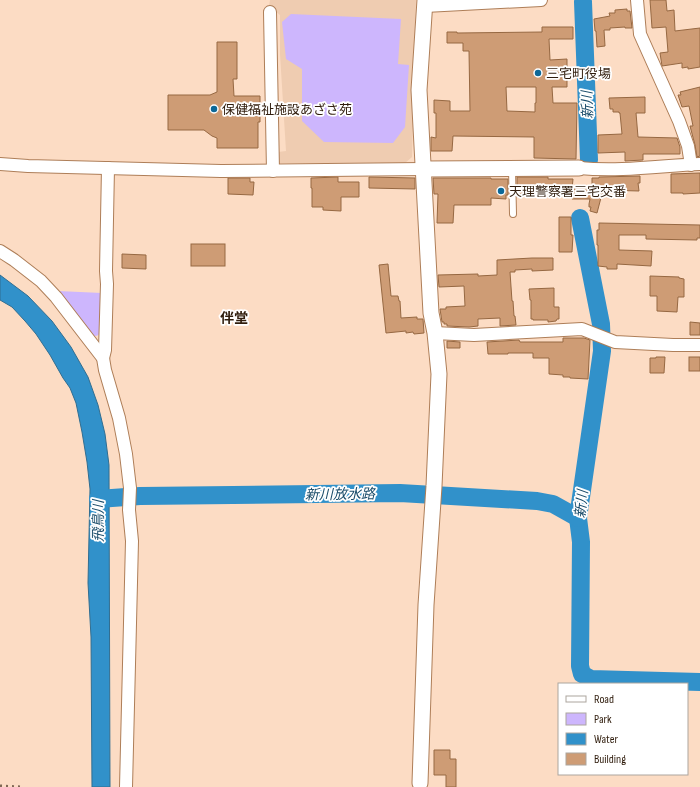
<svg xmlns="http://www.w3.org/2000/svg" width="700" height="787" font-family="'Sofia Sans Condensed','Noto Sans JP',sans-serif">
<style>
.built{fill:#efccb1}
.green{fill:#cdb6fd}
.water{fill:#3191ca;stroke:#316e91}
.lines{fill:none;stroke-linecap:round;stroke-linejoin:round}
.river{stroke:#3191ca;stroke-width:18}
.building{fill:#ce9c75;stroke:#966842;fill-rule:evenodd}
.service-casing{stroke:#ae7e58;stroke-width:8}
.minor-casing{stroke:#ae7e58;stroke-width:14}
.tertiary-casing{stroke:#ae7e58;stroke-width:17}
.service{stroke:#fff;stroke-width:6}
.minor{stroke:#fff;stroke-width:12}
.tertiary{stroke:#fff;stroke-width:15}
.rail{stroke:#7f6754;stroke-width:3;stroke-dasharray:2 4;stroke-linecap:butt}
.poi-dot{fill:#0c6898;stroke:#fff;stroke-width:1.5}
.labels{text-anchor:middle;stroke-width:3.5;stroke-linejoin:round;paint-order:stroke}
.poi-label{font-size:13px;fill:#301d0d;stroke:#fff;text-anchor:start}
.water-label{font-size:14px;font-style:italic;fill:#1a4c6a;stroke:#fff}
.neighbourhood-label{font-size:14px;font-weight:bold;fill:#301d0d;stroke:#fff}
</style>
<rect width="100%" height="100%" fill="#fcdcc4"/>
<!-- built -->
<polygon class="built" points="270,0 416,0 412,157 405,163 279,163 278,152 286,151 280,54 280,15 269,6"/>
<!-- green -->
<g class="green">
<polygon points="291,14 401,19 398,64 409,65 405,127 393,143 324,142 302,121 302,69 286,59 282,22"/>
<path d="M58,291L102,293L100,333C98,336 96,336 93,336Z"/>
</g>
<!-- water -->
<polygon class="water" points="0,275 28,296 52,321 71,347 88,377 98,405 105,434 109,465 110,787 92,787 91,637 88,583 90,489 87,462 82,432 76,403 70,388 63,378 50,355 36,334 25,321 12,307 0,300"/>
<g class="lines">
<!-- river -->
<g class="river">
<polyline points="583,2 589,160"/>
<polyline points="580,218 601,324 602,351 578,518 581,542 580,666 582,674 591,679 700,682"/>
<polyline points="98,499 140,496 400,493 537,501 553,504 578,518"/>
</g>
</g>
<!-- building -->
<g class="building">
<polygon points="650,0 666,0 667,11 674,10 675,31 700,28 700,67 688,69 688,67 682,68 682,63 662,66 660,53 668,52 666,27 652,28"/>
<polygon points="627,9 627,11 630,11 632,28 625,28 625,27 610,28 610,30 604,30 605,46 597,47 596,31 595,31 594,19 610,16 609,13 615,13 615,10"/>
<path d="M542,27H573V39H549L550,60L567,59V87H552L553,103H577L576,159L534,158V137L453,136L452,151H431V137L436,138V113H434V100L450,101V111H470L469,51H463V43H447V32H457V33L542,32ZM506,87H536V103H535V112L507,111Z"/>
<polygon points="217,42 237,42 237,79 233,79 234,96 260,96 260,122 258,122 258,148 217,148 217,138 212,136 204,130 168,130 168,95 210,95 217,92"/>
<polygon points="700,87 700,156 697,157 695,145 690,126 693,126 689,106 682,107 678,95 681,95 680,92"/>
<polygon points="645,97 645,113 636,113 638,137 677,138 680,147 680,154 643,154 643,160 625,161 625,152 598,153 598,135 622,134 620,113 619,113 619,112 613,112 613,109 610,109 609,98"/>
<polygon points="700,173 700,193 683,194 683,193 671,193 671,174"/>
<polygon points="640,176 640,183 638,183 639,191 603,190 597,213 590,211 591,207 589,207 589,204 590,199 572,199 572,193 534,192 534,196 517,195 517,177 548,177 548,179 573,179 572,189 592,189 592,178 599,178 599,177"/>
<polygon points="338,177 338,182 359,182 359,197 341,197 341,211 323,210 323,207 312,207 312,188 311,188 311,178"/>
<polygon points="369,177 415,178 415,189 369,188"/>
<polygon points="228,178 250,178 250,182 254,182 253,195 228,194"/>
<polygon points="433,178 491,178 491,179 508,179 508,195 506,195 506,199 491,198 491,205 454,205 453,223 437,223 438,194 434,194"/>
<polygon points="559,217 571,217 571,235 573,235 572,252 559,252"/>
<polygon points="599,223 700,225 700,238 697,238 697,240 646,239 646,235 619,235 619,250 652,251 651,266 617,264 617,269 607,269 607,267 598,266 598,245 597,245 597,230 599,230"/>
<rect x="191" y="244" width="34" height="22"/>
<polygon points="122,254 146,255 146,269 122,268"/>
<polygon points="532,258 553,258 553,270 532,271 532,269 515,270 515,272 510,272 512,301 513,301 514,316 515,316 516,325 500,326 500,318 478,319 478,326 469,327 447,326 447,324 444,324 444,322 442,322 440,309 446,309 446,307 465,306 464,286 439,287 438,275 478,274 478,276 497,275 497,260"/>
<polygon points="388,264 391,296 398,296 399,301 400,301 401,318 417,317 417,319 423,319 424,333 414,334 413,332 406,333 406,331 386,333 379,265"/>
<polygon points="650,276 679,277 679,278 684,279 684,297 678,297 677,312 657,311 657,296 650,296"/>
<polygon points="554,288 554,307 559,307 559,319 557,319 556,321 548,322 548,320 533,320 533,319 531,319 531,300 530,300 529,289"/>
<polygon points="690,322 700,323 700,335 690,335"/>
<polygon points="563,338 584,338 590,340 588,379 570,378 570,377 563,377 563,375 549,374 549,358 533,358 533,353 508,353 508,354 488,354 487,342 519,340 520,342 563,342"/>
<polygon points="447,341 460,342 460,348 447,348"/>
<polygon points="656,357 665,357 664,373 650,373 650,358 656,358"/>
<rect x="689" y="357" width="11" height="14"/>
<polygon points="434,750 450,750 450,759 456,759 456,787 446,787 446,775 434,775"/>
</g>
<g class="lines">
<defs>
<polyline id="service" points="512,169 513,214"/>
<g id="minor">
<polyline points="637,0 640,34 679,121 688,146 691,165"/>
<polyline points="425,6 541,0"/>
<polyline points="270,12 273,171"/>
<polyline points="0,164 28,166 221,171 423,169"/>
<path d="M579,168C619,172 660,166 700,164"/>
<polyline points="0,251 14,260 41,281 56,297 103,358 105,370 119,418 126,454 130,488 129,510 132,541 126,787"/>
<polyline points="435,333 474,335 582,329 615,342 673,345 700,345"/>
<polyline points="103,358 105,350 107,284 106,271 108,168"/>
</g>
<g id="tertiary">
<polyline points="423,169 579,168"/>
<polyline points="420,783 426,605 434,486 439,374 435,333 431,313 419,90 425,0"/>
</g>
</defs>
<!-- service casing -->
<use href="#service" class="service-casing"/>
<!-- minor casing -->
<use href="#minor" class="minor-casing"/>
<!-- tertiary casing -->
<use href="#tertiary" class="tertiary-casing"/>
<!-- service -->
<use href="#service" class="service"/>
<!-- minor -->
<use href="#minor" class="minor"/>
<!-- tertiary -->
<use href="#tertiary" class="tertiary"/>
<!-- rail -->
<polyline class="rail" points="0,786 21,787"/>
</g>
<!-- markers -->
<g class="poi-dot">
<circle cx="538" cy="73" r="4"/>
<circle cx="214" cy="109" r="4"/>
<circle cx="501" cy="191" r="4"/>
</g>
<g class="labels">
<!-- poi labels -->
<g class="poi-label">
<text x="546" y="78">三宅町役場</text>
<text x="222" y="114">保健福祉施設あざさ苑</text>
<text x="509" y="196">天理警察署三宅交番</text>
</g>
<!-- water labels -->
<g class="water-label">
<text transform="translate(587 105) rotate(-92)" y="5">新川</text>
<text transform="translate(340 494) rotate(-1)" y="5">新川放水路</text>
<text transform="translate(581 504) rotate(-84)" y="5">新川</text>
<text transform="translate(98 521) rotate(-90)" y="5">飛鳥川</text>
</g>
<!-- neighbourhood labels -->
<g class="neighbourhood-label">
<text x="234" y="323">伴堂</text>
</g>
</g>
<!-- legend -->
<rect x="558" y="683" width="130" height="92" fill="#ffffff" stroke="#aca59e"/>
<rect x="566" y="696" width="20" height="6" fill="#ffffff" stroke="#aca59e"/>
<text x="594" y="703" font-size="12" fill="#301d0d">Road</text>
<rect x="566" y="713" width="20" height="12" fill="#cdb6fd" stroke="#aca59e"/>
<text x="594" y="723" font-size="12" fill="#301d0d">Park</text>
<rect x="566" y="733" width="20" height="12" fill="#3191ca" stroke="#aca59e"/>
<text x="594" y="743" font-size="12" fill="#301d0d">Water</text>
<rect x="566" y="753" width="20" height="12" fill="#ce9c75" stroke="#aca59e"/>
<text x="594" y="763" font-size="12" fill="#301d0d">Building</text>
</svg>
